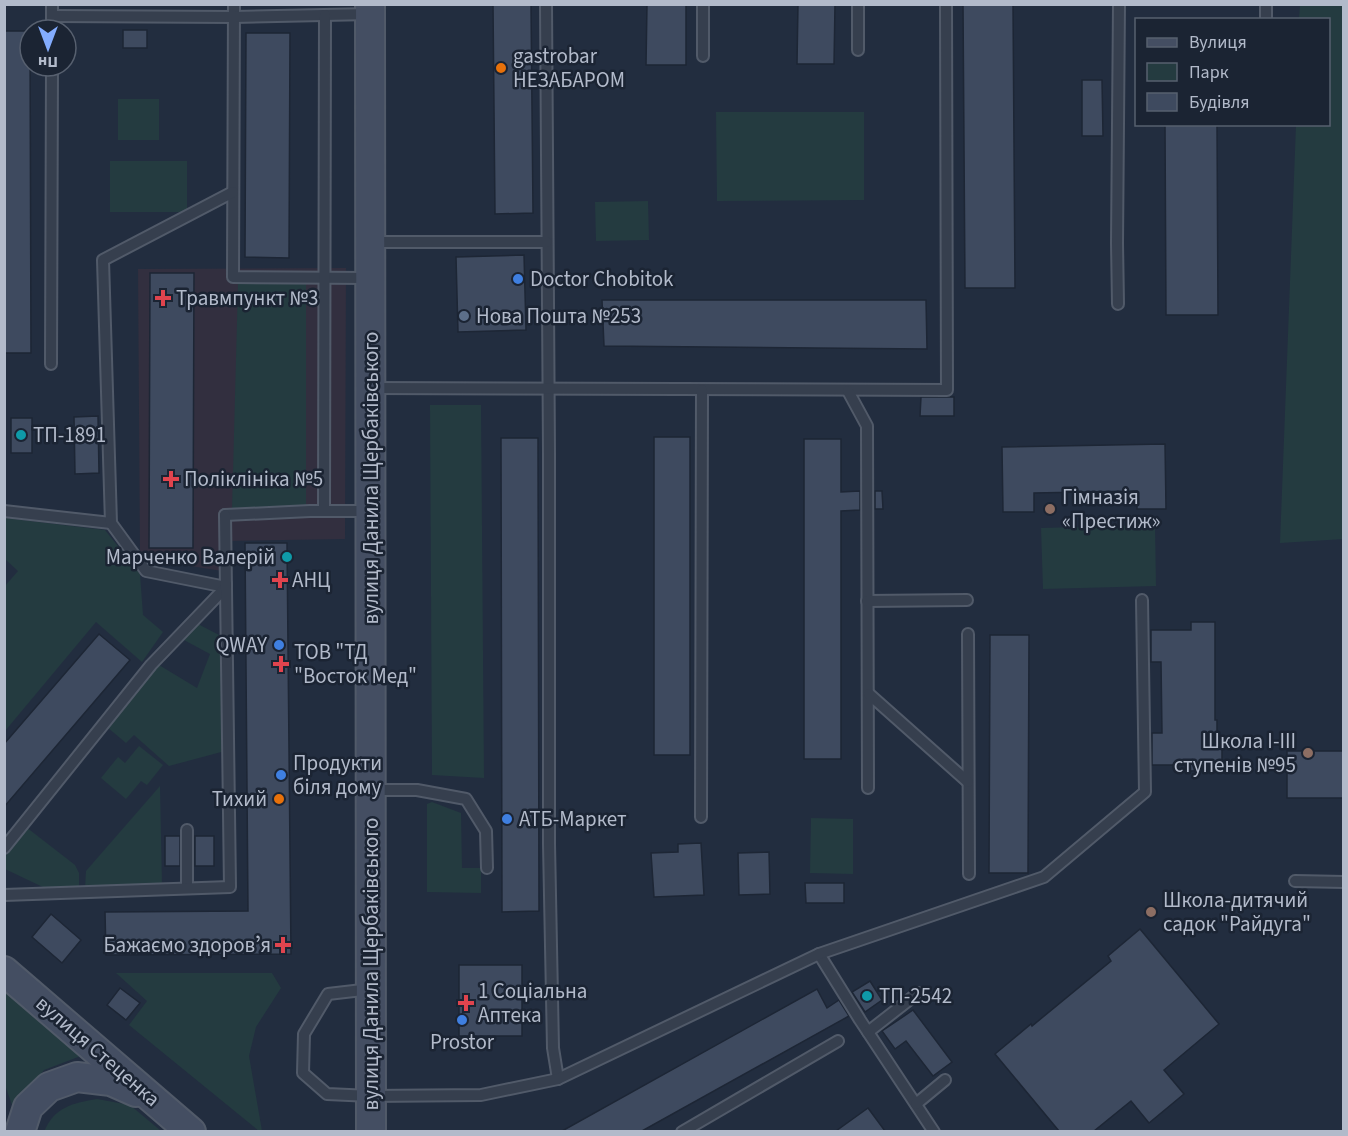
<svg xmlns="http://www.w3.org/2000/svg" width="1348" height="1136" font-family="'Source Sans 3',sans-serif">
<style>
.medical{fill:#322f3f}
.green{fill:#243b40}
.building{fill:#3e4a5f;stroke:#1d2635;stroke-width:1.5}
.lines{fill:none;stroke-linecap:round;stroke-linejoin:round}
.lane-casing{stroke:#515a69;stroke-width:14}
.secondary-casing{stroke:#515a69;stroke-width:32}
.lane{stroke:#363f4e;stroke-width:10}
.secondary{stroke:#444e62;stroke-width:28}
.food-dot{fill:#e8710a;stroke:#1b2433;stroke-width:2}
.shop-dot{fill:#3f7fe0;stroke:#1b2433;stroke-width:2}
.health-dot{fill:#e0444e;stroke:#1b2433;stroke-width:2}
.service-dot{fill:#5c6f8a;stroke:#1b2433;stroke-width:2}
.culture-dot{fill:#0f9aa8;stroke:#1b2433;stroke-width:2}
.education-dot{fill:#8d6e63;stroke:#1b2433;stroke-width:2}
.labels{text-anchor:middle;stroke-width:5;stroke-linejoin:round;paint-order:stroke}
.poi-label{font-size:21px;fill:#b2baca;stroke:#1b2433;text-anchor:start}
.street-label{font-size:21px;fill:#b2baca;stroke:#1b2433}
</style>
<rect width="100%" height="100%" fill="#222d3f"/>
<!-- medical -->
<polygon class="medical" points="346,268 345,539 222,541 222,571 140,558 138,269"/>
<!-- green -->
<g class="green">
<polygon points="1300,5 1343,5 1344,539 1280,543 1296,125 1328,124 1328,20 1299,19"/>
<rect x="118" y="99" width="41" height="41"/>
<polygon points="716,112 864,112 864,200 717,201"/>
<rect x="110" y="161" width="77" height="51"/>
<polygon points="648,201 649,240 596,241 595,202"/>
<polygon points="238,284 306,284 306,506 232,509"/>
<polygon points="430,405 481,405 484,778 432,775"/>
<polygon points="5,518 105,530 140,574 143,615 163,632 142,662 96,622 5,731 5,586 18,571 5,559"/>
<polygon points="1155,525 1156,586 1043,589 1041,528"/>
<polygon points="198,624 221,636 225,751 169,766 134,735 126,743 107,727 159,665 197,688 210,654 184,640"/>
<polygon points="139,746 163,765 147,785 141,781 126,799 101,778 118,757 125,763"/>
<polygon points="160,786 162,885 85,888 86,871"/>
<polygon points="432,802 461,813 462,868 481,868 481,893 427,892 427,804"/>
<polygon points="811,818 853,819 853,874 810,873"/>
<polygon points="26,827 75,865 79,873 79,887 47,889 5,869 5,857"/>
<polygon points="116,973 272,973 281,988 256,1027 249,1056 262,1131 259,1131 129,1025 147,1001"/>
<polygon points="4,988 86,1054 44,1070 13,1108 5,1085"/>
<path d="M97,1099L130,1105L161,1131L44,1132C54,1107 73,1103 97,1099Z"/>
</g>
<!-- building -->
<g class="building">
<polygon points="493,4 531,4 533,213 495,214"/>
<polygon points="647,4 686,4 686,65 646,65"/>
<polygon points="798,4 835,4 834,64 797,64"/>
<polygon points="963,4 1013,4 1015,288 965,288"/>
<rect x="123" y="30" width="24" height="18"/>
<polygon points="4,31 30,31 31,353 4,353"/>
<polygon points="246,33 290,33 289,258 245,257"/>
<polygon points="1082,80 1102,80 1103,136 1082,136"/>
<polygon points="1165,124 1217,124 1218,315 1166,315"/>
<polygon points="524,255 526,330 458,332 456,257"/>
<polygon points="150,273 194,273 193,548 149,548"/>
<polygon points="602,300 926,300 927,349 604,346"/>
<polygon points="921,397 954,397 954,416 920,416"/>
<polygon points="98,416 99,473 75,474 74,417"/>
<rect x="11" y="418" width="21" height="35"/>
<rect x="654" y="437" width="36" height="318"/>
<polygon points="501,438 538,438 539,911 502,912"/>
<polygon points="804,439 841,439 841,492 860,491 860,510 841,511 841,759 804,759"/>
<polygon points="1165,444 1166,509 1137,509 1137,491 1034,493 1034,512 1003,512 1002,447"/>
<polygon points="875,491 882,491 883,509 875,509"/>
<polygon points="245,543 287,543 291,954 106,955 105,912 248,911"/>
<polygon points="1191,622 1215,622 1215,720 1217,720 1217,745 1222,745 1222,770 1190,771 1190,765 1152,765 1152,733 1162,733 1161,662 1151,662 1151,630 1191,630"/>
<polygon points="99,634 130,660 4,807 4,744"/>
<polygon points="990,635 1029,635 1028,873 989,873"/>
<rect x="1287" y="751" width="57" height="47"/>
<rect x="165" y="836" width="15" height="30"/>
<rect x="195" y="836" width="19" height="30"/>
<polygon points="701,843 704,895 654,897 651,853 678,852 678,844"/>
<polygon points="769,852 770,894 739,895 738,853"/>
<polygon points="805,883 844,883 844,903 806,903"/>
<polygon points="51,914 81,940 62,963 32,937"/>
<polygon points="1140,929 1219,1024 1164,1070 1184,1094 1149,1123 1131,1101 1094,1131 1059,1131 995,1054 1031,1024 1032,1026 1111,961 1108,956"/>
<rect x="459" y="965" width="63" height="71"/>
<polygon points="870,981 882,1000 865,1012 852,992"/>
<polygon points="120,988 140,1003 126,1020 107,1005"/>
<polygon points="817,989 827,1008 839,1000 849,1016 642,1131 562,1131"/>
<polygon points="913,1010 952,1062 933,1076 906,1041 895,1049 882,1031"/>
<polygon points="868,1108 885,1131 836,1131"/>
</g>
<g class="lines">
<defs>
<g id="lane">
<polyline points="234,4 233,277 368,278"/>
<polyline points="546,4 549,453 549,844 553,1048 558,1079"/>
<polyline points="703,4 703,56"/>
<polyline points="858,4 858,50"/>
<polyline points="52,16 234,17 370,14"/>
<polyline points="1266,20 1266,4"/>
<polyline points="52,30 52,4"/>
<polyline points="371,242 547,242"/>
<polyline points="1118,304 1117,243 1119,4"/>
<polyline points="51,364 52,66"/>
<polyline points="371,388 947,390 946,4"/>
<polyline points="848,391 867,426 868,788"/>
<polyline points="4,511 111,523"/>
<polyline points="324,511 325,15"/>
<polyline points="225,515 310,511 369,511"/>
<polyline points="226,587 146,571 111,523 103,260 233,192"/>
<polyline points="867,601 967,600"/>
<polyline points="968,634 969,874"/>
<polyline points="869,694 968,782"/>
<polyline points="371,790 417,790 466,799 486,831 487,868"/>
<polyline points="701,817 702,390"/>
<polyline points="4,848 151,665 226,587 226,584"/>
<polyline points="1295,881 1344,882"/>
<polyline points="187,888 187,830"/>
<polyline points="4,895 230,887 225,515"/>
<polyline points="819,954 860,1020 934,1132"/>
<polyline points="371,989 328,994 304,1034 303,1073 327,1094 371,1096 481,1095 558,1079 819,954 1044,877 1145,792 1142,600"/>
<polyline points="868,1032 918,993"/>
<polyline points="916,1104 945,1080"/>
<polyline points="682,1132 838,1041"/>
</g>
<g id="secondary">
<polyline points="370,4 371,1132"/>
<polyline points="4,971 191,1132"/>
<polyline points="20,1132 28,1107 49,1087 77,1077 111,1081 136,1092"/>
</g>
</defs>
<!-- lane casing -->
<use href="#lane" class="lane-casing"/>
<!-- secondary casing -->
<use href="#secondary" class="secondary-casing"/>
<!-- lane -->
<use href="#lane" class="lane"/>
<!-- secondary -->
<use href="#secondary" class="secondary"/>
</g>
<!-- markers -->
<g class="food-dot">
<circle cx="501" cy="68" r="6"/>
<circle cx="279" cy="799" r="6"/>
</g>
<g class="shop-dot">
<circle cx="518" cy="279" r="6"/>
<circle cx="279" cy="645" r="6"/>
<circle cx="281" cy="775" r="6"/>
<circle cx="507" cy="819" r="6"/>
<circle cx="462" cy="1020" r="6"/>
</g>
<g class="health-dot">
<path d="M160 289h6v6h6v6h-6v6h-6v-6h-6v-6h6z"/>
<path d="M168 470h6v6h6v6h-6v6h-6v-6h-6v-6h6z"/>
<path d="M277 571h6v6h6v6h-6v6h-6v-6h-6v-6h6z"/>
<path d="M278 655h6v6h6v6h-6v6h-6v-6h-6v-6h6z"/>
<path d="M280 936h6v6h6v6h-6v6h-6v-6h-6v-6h6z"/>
<path d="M463 994h6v6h6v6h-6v6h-6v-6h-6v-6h6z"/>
</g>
<circle class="service-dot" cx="464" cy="316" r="6"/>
<g class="culture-dot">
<circle cx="21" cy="435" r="6"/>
<circle cx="287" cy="557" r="6"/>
<circle cx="867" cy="996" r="6"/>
</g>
<g class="education-dot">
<circle cx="1050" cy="509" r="6"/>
<circle cx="1308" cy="753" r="6"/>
<circle cx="1151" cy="912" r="6"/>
</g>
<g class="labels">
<!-- poi labels -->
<g class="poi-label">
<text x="513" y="63">gastrobar<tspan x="513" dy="24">НЕЗАБАРОМ</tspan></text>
<text x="530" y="286">Doctor Chobitok</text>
<text x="176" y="305">Травмпункт №3</text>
<text x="476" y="323">Нова Пошта №253</text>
<text x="33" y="442">ТП-1891</text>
<text x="184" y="486">Поліклініка №5</text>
<text x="1062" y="504">Гімназія<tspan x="1062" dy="24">«Престиж»</tspan></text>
<text x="275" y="564" text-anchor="end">Марченко Валерій</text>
<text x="292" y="587">АНЦ</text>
<text x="267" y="652" text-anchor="end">QWAY</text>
<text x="294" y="659">ТОВ "ТД<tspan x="294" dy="24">"Восток Мед"</tspan></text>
<text x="1296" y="748" text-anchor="end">Школа І-ІІІ<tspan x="1296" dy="24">ступенів №95</tspan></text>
<text x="293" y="770">Продукти<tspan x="293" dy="24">біля дому</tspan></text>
<text x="267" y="806" text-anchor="end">Тихий</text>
<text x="519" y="826">АТБ-Маркет</text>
<text x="1163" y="907">Школа-дитячий<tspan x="1163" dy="24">садок "Райдуга"</tspan></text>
<text x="271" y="952" text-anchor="end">Бажаємо здоровʼя</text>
<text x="478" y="998">1 Соціальна<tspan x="478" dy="24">Аптека</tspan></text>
<text x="879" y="1003">ТП-2542</text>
<text x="462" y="1049" text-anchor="middle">Prostor</text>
</g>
<!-- street labels -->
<g class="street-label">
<text transform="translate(371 478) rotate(-90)" y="7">вулиця Данила Щербаківського</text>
<text transform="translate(371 964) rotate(-90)" y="7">вулиця Данила Щербаківського</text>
<text transform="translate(98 1051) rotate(41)" y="7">вулиця Стеценка</text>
</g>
</g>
<!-- border -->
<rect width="1348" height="1136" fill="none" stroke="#b2baca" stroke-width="12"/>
<!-- legend -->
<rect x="1135" y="18" width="195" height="108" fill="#1b2433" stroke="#57606f" stroke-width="1.5"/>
<rect x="1147" y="38" width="30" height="9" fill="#444e62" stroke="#57606f" stroke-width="1.5"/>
<text x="1189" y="48" font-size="18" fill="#b2baca">Вулиця</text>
<rect x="1147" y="63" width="30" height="18" fill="#243b40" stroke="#57606f" stroke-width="1.5"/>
<text x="1189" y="78" font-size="18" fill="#b2baca">Парк</text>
<rect x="1147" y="93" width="30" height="18" fill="#3e4a5f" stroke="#57606f" stroke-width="1.5"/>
<text x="1189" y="108" font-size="18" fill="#b2baca">Будівля</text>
<!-- north arrow -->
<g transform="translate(48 48) rotate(180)"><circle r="28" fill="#1b2433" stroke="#57606f" stroke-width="1.5"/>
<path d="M0-4.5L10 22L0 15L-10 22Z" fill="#83acfe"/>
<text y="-9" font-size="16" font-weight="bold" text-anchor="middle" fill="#b2baca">Пн</text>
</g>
</svg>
